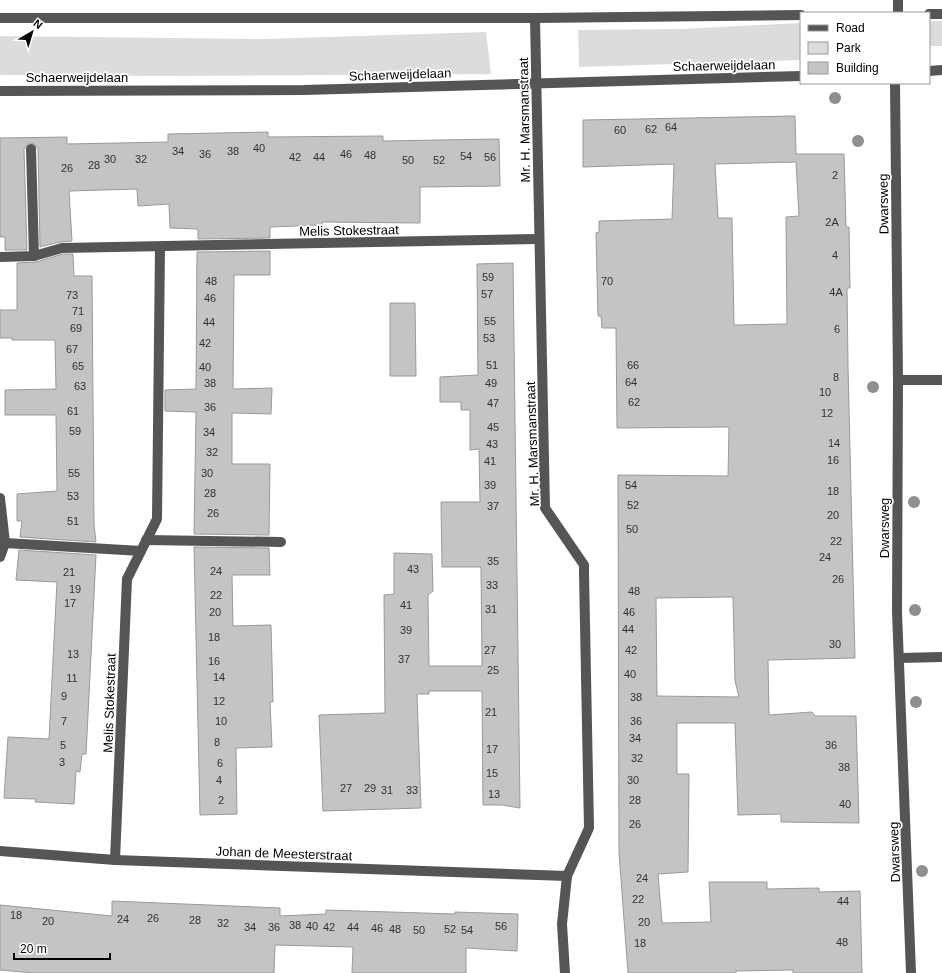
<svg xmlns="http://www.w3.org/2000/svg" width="942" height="973" font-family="Helvetica,sans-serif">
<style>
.green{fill:#dcdcdc}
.building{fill:#c4c4c4;stroke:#999;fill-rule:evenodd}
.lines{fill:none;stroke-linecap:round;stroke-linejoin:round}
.minor{stroke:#555;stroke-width:10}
.tree{fill:#8f8f8f}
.labels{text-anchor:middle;stroke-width:3.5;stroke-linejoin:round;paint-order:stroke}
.number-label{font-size:11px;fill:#313131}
.street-label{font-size:13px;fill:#000;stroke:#fff}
</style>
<rect width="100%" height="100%" fill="#fff"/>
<!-- green -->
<g class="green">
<rect x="929" y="21" width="13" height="25"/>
<polygon points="801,23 801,60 579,67 578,30 681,29"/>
<polygon points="486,32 491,74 158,76 0,75 0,36 264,39"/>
</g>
<!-- building -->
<g class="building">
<path d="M795,116L796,154H844L846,227H849L850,288H847L848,366L855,658L768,660L769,715L812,712L815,716H856L859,823L781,822V814L738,815L735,723H677V774H689L688,872L658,874L662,923L711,922L709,882H767V889L819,888V892L860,891L862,973H793V970L736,971V973H628L619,853L618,475L728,476L729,427L617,428L616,328H602L601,316H598L596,233L599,232V221L672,219L674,164L583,167V120ZM796,162L799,216L786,217L787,324L734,325L732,218H718L715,164ZM733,597L735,681L739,697L657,696L656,598Z"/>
<polygon points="268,132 268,137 383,136 383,141 499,139 500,186 420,187 420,223 322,222 322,225 270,227 270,238 198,239 198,229 170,228 169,204 138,206 137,189 69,191 72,241 60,242 40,247 38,149 34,144 30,143 26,146 24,149 27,250 5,250 5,237 0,237 0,138 67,137 67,144 168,142 168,134"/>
<polygon points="270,251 270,275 234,275 233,389 272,388 271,414 232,413 232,464 270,464 269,535 194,534 196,412 165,411 165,390 196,389 197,252"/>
<polygon points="63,254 73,254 74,276 92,276 94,524 96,542 20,537 22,521 17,521 17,494 57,491 56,415 5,415 5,390 56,389 55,340 12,340 12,338 0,338 0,310 17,310 17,263 36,262"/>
<polygon points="513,263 520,808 502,805 483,805 482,691 429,691 429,694 417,694 421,808 323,811 319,715 385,713 384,595 394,594 394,553 432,554 433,591 428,595 429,666 482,666 481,567 442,567 441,502 480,502 479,449 470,450 470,410 461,410 461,402 440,402 440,377 478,375 477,264"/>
<polygon points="390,303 415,303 416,376 390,376"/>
<polygon points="194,547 269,548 270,575 232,575 233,626 271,625 273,702 270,702 272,747 236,748 237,814 200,815"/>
<polygon points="19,550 96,555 86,754 82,754 80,772 76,771 74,804 35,802 36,799 4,798 8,737 49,739 57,582 16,580"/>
<polygon points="112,901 280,908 280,916 326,914 326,910 455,914 455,912 518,914 517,951 466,948 466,973 352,973 353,947 275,945 274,973 34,973 0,970 0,905 112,916"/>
</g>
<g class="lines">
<!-- minor -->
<g class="minor">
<polyline points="898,0 898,13"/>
<polyline points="929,14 942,14"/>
<polyline points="0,18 535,18 801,15"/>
<polyline points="535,18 545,508 584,565 584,573 589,828 567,876 562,924 565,973"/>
<polyline points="929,71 942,70"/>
<polyline points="895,83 898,380 897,612 911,973"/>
<polyline points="0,91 304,90 801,76"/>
<polyline points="31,149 34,256"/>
<polyline points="0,257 34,256 62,248 538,239"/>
<polyline points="898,380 942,380"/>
<polyline points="0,498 5,543 0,557"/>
<polyline points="146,540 281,542"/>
<polyline points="5,543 141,551"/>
<polyline points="900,658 942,657"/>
<polyline points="0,851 115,860 567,876"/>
<polyline points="115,860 127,579 157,519 160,247"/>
</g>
</g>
<!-- trees -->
<g class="tree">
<circle cx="835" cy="98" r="6"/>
<circle cx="858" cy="141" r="6"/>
<circle cx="873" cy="387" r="6"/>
<circle cx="914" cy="502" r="6"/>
<circle cx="915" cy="610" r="6"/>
<circle cx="916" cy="702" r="6"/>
<circle cx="922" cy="871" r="6"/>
</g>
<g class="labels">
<!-- number labels -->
<g class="number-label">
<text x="671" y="131">64</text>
<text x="651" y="133">62</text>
<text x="620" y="134">60</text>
<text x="259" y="152">40</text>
<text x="178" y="155">34</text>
<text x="233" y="155">38</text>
<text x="205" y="158">36</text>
<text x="346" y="158">46</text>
<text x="370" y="159">48</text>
<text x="466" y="160">54</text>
<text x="295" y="161">42</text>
<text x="319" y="161">44</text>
<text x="490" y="161">56</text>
<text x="110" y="163">30</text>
<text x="141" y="163">32</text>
<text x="408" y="164">50</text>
<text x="439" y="164">52</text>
<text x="94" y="169">28</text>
<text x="67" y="172">26</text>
<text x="835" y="179">2</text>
<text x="832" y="226">2A</text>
<text x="835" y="259">4</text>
<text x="488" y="281">59</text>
<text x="211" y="285">48</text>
<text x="607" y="285">70</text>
<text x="836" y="296">4A</text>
<text x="487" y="298">57</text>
<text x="72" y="299">73</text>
<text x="210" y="302">46</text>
<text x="78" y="315">71</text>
<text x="490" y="325">55</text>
<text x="209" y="326">44</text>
<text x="76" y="332">69</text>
<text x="837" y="333">6</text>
<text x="489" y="342">53</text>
<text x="205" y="347">42</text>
<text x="72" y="353">67</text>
<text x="492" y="369">51</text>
<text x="633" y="369">66</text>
<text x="78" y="370">65</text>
<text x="205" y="371">40</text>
<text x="836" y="381">8</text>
<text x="631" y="386">64</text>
<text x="210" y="387">38</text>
<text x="491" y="387">49</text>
<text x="80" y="390">63</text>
<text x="825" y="396">10</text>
<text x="634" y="406">62</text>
<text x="493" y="407">47</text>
<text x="210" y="411">36</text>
<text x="73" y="415">61</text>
<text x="827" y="417">12</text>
<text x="493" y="431">45</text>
<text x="75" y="435">59</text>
<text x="209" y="436">34</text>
<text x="834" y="447">14</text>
<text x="492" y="448">43</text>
<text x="212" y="456">32</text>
<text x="833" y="464">16</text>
<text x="490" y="465">41</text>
<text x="74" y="477">55</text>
<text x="207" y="477">30</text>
<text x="490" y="489">39</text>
<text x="631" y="489">54</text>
<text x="833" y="495">18</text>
<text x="210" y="497">28</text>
<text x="73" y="500">53</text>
<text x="633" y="509">52</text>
<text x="493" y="510">37</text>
<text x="213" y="517">26</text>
<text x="833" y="519">20</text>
<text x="73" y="525">51</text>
<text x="632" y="533">50</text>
<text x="836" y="545">22</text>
<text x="825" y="561">24</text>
<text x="493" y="565">35</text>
<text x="413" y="573">43</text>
<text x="216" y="575">24</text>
<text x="69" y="576">21</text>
<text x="838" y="583">26</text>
<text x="492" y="589">33</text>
<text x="75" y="593">19</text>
<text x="634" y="595">48</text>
<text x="216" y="599">22</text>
<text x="70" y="607">17</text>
<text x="406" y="609">41</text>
<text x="491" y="613">31</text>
<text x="215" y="616">20</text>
<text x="629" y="616">46</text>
<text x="628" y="633">44</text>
<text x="406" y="634">39</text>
<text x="214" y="641">18</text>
<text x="835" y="648">30</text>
<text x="490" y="654">27</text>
<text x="631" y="654">42</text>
<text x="73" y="658">13</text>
<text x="404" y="663">37</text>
<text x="214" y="665">16</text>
<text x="493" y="674">25</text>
<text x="630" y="678">40</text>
<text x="219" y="681">14</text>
<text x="72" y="682">11</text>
<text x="64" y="700">9</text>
<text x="636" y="701">38</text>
<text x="219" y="705">12</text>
<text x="491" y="716">21</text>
<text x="64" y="725">7</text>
<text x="221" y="725">10</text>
<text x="636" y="725">36</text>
<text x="635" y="742">34</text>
<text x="217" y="746">8</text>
<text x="63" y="749">5</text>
<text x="831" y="749">36</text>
<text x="492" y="753">17</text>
<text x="637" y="762">32</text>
<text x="62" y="766">3</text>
<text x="220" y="767">6</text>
<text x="844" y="771">38</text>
<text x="492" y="777">15</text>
<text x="219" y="784">4</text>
<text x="633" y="784">30</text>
<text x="346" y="792">27</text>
<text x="370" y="792">29</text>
<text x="387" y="794">31</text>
<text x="412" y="794">33</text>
<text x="494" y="798">13</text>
<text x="221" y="804">2</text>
<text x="635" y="804">28</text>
<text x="845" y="808">40</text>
<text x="635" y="828">26</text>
<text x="642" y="882">24</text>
<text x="638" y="903">22</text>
<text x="843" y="905">44</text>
<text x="16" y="919">18</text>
<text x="153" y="922">26</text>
<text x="123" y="923">24</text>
<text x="195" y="924">28</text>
<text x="48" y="925">20</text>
<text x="644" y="926">20</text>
<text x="223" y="927">32</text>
<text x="295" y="929">38</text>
<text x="312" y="930">40</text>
<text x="501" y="930">56</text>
<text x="250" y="931">34</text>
<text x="274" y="931">36</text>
<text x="329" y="931">42</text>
<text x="353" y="931">44</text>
<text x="377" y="932">46</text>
<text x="395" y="933">48</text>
<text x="450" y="933">52</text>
<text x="419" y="934">50</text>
<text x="467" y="934">54</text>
<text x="842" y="946">48</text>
<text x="640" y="947">18</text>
</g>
<!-- street labels -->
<g class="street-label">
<text transform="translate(724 65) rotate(-1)" y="5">Schaerweijdelaan</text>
<text transform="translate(400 74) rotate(-2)" y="5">Schaerweijdelaan</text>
<text x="77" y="82">Schaerweijdelaan</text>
<text transform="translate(524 120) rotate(-91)" y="5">Mr. H. Marsmanstraat</text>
<text transform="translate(883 204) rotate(-91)" y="5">Dwarsweg</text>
<text transform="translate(349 230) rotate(-1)" y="5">Melis Stokestraat</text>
<text transform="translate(532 444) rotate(-92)" y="5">Mr. H. Marsmanstraat</text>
<text transform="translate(884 528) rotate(-90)" y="5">Dwarsweg</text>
<text transform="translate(109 703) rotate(-88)" y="5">Melis Stokestraat</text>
<text transform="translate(894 852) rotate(-92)" y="5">Dwarsweg</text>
<text transform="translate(284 853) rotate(2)" y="5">Johan de Meesterstraat</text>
</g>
</g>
<!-- legend -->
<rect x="800" y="12" width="130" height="72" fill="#ffffff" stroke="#999999"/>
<rect x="808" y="25" width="20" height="6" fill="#555555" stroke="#999999"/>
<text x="836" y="32" font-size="12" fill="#000000">Road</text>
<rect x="808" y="42" width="20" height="12" fill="#dcdcdc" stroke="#999999"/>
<text x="836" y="52" font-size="12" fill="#000000">Park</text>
<rect x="808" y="62" width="20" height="12" fill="#c4c4c4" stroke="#999999"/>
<text x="836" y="72" font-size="12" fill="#000000">Building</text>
<!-- north arrow -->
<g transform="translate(32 32) rotate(38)" stroke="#ffffff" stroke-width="3" paint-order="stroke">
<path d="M0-3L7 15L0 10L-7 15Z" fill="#000000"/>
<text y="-6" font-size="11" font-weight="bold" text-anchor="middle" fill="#000000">N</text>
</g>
<!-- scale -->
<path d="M14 953v6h96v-6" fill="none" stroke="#000000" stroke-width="2"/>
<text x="20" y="953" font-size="12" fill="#000000" stroke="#ffffff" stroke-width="3" paint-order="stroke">20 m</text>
</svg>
